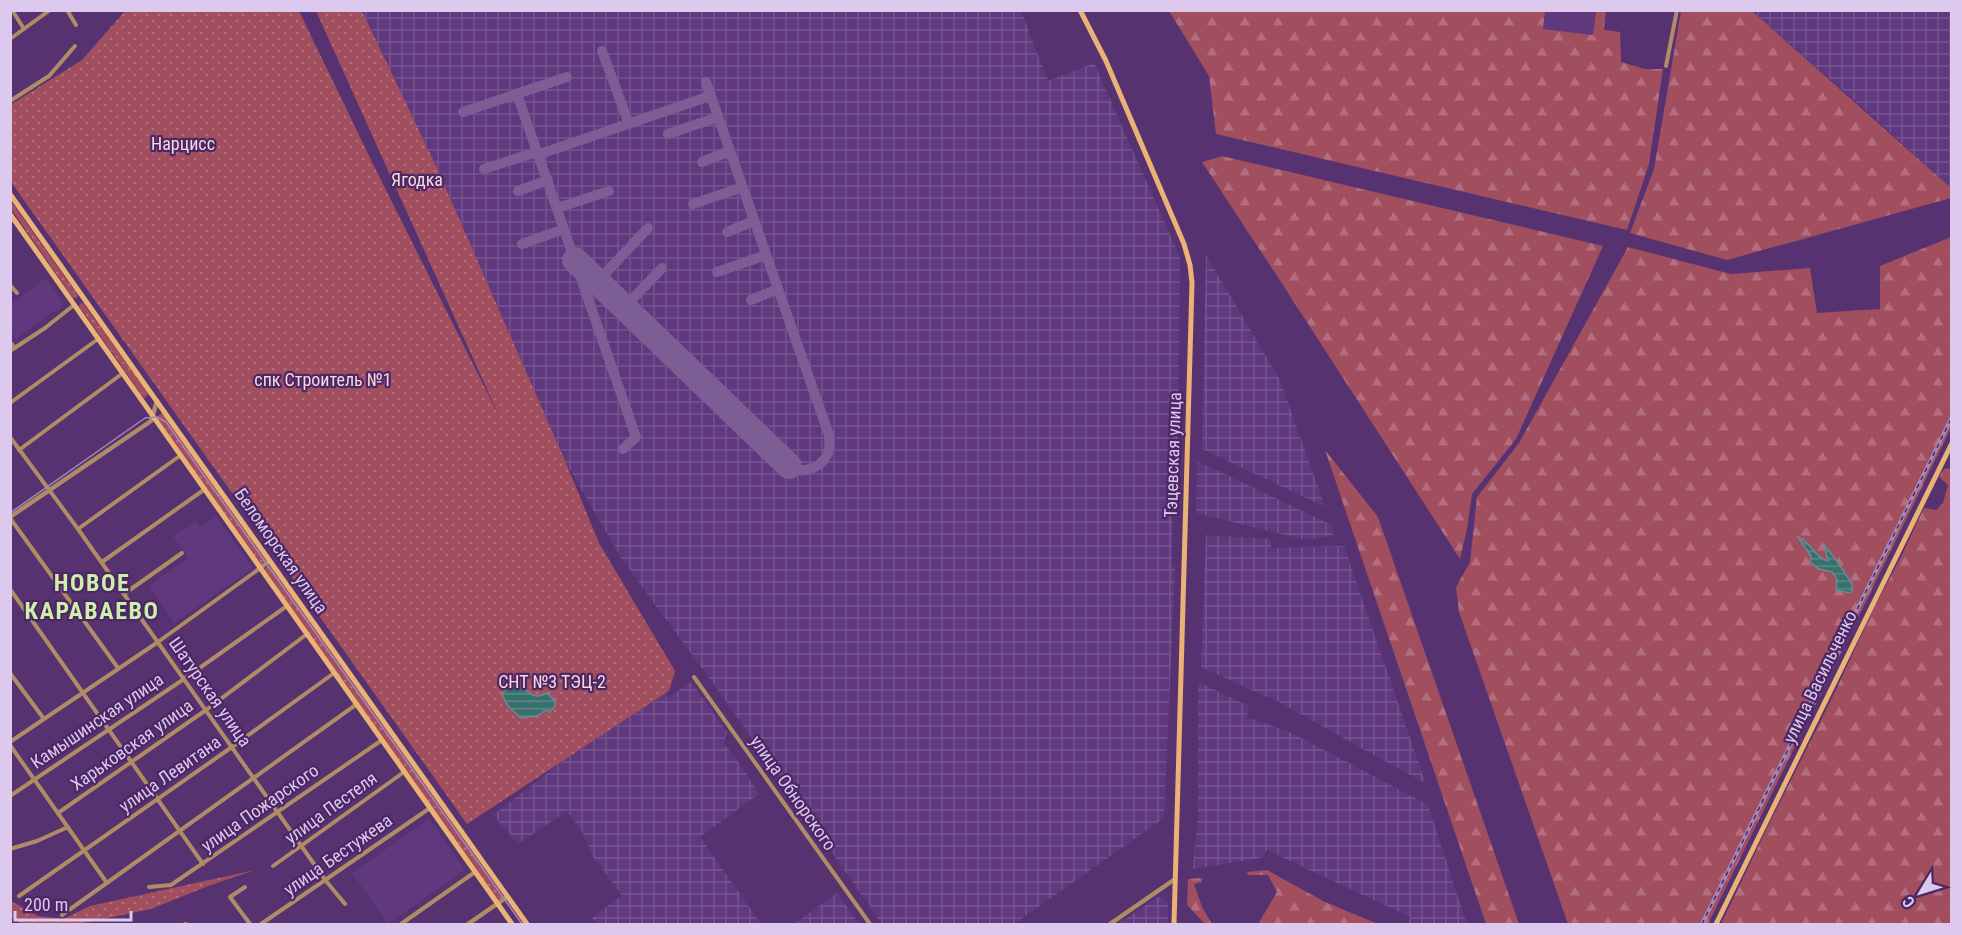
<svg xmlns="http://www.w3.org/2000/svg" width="1962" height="935" font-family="'Roboto Condensed',sans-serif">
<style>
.built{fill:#60387e}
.industrial{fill:url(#industrial-grid)}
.grass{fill:url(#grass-dots)}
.forest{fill:url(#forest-firs)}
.water{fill:url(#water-rules);stroke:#6a8b93;stroke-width:1.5}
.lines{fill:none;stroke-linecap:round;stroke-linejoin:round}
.taxiway{stroke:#7c5e95;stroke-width:10}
.runway{stroke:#7c5e95;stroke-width:26}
.minor{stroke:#af8c66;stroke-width:4}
.tertiary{stroke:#af8c66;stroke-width:4.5}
.secondary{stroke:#eab375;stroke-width:5}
.tram{stroke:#a389b9;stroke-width:1.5}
.rail-casing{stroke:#a389b9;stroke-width:4}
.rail{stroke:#4b2765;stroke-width:1.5;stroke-dasharray:4.5;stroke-linecap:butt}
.labels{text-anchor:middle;stroke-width:4.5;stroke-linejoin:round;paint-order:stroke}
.park-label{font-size:18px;fill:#f8d8dc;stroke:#4b2765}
.street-label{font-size:18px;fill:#ddc9ee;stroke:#4b2765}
.district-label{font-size:24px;font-weight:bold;letter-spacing:1.5px;fill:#cdefa8;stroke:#4b2765}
</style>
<defs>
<pattern id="industrial-grid" width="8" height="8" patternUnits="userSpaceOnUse" patternTransform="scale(1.5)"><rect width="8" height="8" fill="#60387e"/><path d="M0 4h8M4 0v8" fill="none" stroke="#765391"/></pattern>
<pattern id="grass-dots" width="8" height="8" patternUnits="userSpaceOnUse" patternTransform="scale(1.5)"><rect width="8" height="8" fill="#a14e5f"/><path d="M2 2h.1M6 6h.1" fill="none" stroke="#b26e7e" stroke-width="1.8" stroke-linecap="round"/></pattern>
<pattern id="forest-firs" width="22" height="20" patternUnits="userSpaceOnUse" patternTransform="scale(1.5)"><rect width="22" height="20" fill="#a14e5f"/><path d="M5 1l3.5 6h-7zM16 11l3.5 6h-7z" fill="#b26e7e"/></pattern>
<pattern id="water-rules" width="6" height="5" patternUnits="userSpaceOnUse" patternTransform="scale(1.5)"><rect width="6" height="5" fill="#38706c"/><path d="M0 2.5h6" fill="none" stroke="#5e8988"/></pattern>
</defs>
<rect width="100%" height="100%" fill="#563271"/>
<!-- built -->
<g class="built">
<polygon points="1545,11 1596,11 1593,35 1543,29"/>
<polygon points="46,278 64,304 16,339 11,331 11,304"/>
<polygon points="216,516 253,568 174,623 149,586 188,558 173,536 196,521 200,527"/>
<polygon points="429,819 465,870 388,924 352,873"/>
</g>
<!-- industrial -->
<g class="industrial">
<polygon points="362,11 1021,11 1048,81 1094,63 1180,257 1177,501 1173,513 1172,564 1175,567 1164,818 1014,924 882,924 715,686 623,561 566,463 437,168"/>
<polygon points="1752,11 1951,11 1951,188 1872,116"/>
<polygon points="1206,255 1280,380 1325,507 1202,449"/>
<polygon points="1197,461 1332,525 1333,535 1320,538 1302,539 1196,513"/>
<polygon points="1206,535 1271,539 1271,548 1344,546 1426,784 1272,698 1272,695 1271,699 1201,667"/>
<polygon points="691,682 727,732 724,744 742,767 759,794 700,837 761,924 597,924 592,918 622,895 593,857 583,833 567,811 518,844 493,815 563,761 665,694 667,698"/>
<polygon points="1198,682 1249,706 1247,717 1292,733 1428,805 1467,924 1407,924 1410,917 1267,850 1261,858 1193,869 1198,814"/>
<polygon points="837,893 859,924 794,924"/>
<polygon points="1158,897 1164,898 1168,904 1168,924 1118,924"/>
</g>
<!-- grass -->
<g class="grass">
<polygon points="125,11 299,11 374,166 500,418 316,11 362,11 437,168 566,463 599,543 675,671 669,691 467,824 11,182 10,105 82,60"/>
<polygon points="10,200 78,295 77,298 73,298 11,209"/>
<polygon points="81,303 83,303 149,394 144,398 79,306"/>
<polygon points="163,412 267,561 261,566 157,417"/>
<polygon points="270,565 504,897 498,902 264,569"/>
<polygon points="255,870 208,886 151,909 79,924 23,924 11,918 11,901 38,916 63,919 90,906"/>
</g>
<!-- forest -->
<g class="forest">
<polygon points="1169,11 1545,11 1543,29 1593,35 1596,11 1606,11 1604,30 1620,32 1621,62 1645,69 1663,69 1649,164 1627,230 1216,134 1209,76"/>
<polygon points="1681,11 1752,11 1951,188 1951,198 1727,260 1630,233 1654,169"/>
<polygon points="1222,156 1603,246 1516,439 1472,494 1467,529 1460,559 1279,279 1202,162"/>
<polygon points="1951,237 1951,428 1708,924 1568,924 1459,612 1456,587 1470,562 1477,497 1519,443 1628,247 1731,274 1810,268 1817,313 1880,309 1880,266"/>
<polygon points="1325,450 1378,517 1519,924 1486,924"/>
<polygon points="1951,468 1951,924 1721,924 1768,826 1833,696 1875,606 1901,557 1924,508 1936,510 1943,503 1948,485 1939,477 1944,469"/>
<polygon points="1267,870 1325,902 1378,924 1258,924 1277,892 1268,875 1248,875 1247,872"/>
<polygon points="1202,878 1202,882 1194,884 1202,907 1212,924 1205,924 1187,905 1188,879"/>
</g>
<!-- water -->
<g class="water">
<path d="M1798,537C1812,543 1815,558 1828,561L1824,545C1835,557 1843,570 1852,584V591L1850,593L1836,590L1837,579L1832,572L1819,569L1810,562L1811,556Z"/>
<path d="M517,682C527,691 533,701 547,693L555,701V706L550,712L546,710L537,716L521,718L508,706L502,694L511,683Z"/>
</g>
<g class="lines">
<!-- taxiway -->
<g class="taxiway">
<polyline points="602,51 629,124"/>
<path d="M706,82L829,435C830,442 830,449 827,455C820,469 801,475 789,466"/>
<polyline points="517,94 636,437 623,449"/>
<polyline points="463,112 567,77"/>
<polyline points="668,134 718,117"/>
<polyline points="537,155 710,96"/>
<polyline points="702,162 730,151"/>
<polyline points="484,169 536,152"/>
<polyline points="518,191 548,180"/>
<polyline points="693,204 743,187"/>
<polyline points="557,208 609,191"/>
<polyline points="727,232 754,221"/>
<polyline points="522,244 564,229"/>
<polyline points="717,272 766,255"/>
<polyline points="597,282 648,228"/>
<polyline points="751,300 778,289"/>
<polyline points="624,308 662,268"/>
</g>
<!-- runway -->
<polyline class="runway" points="575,260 789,466"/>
<!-- minor -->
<g class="minor">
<polyline points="12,10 24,29"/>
<polyline points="67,10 76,25"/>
<polyline points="10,39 50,10"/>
<polyline points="1666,66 1677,10"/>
<polyline points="10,101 49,76 75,46"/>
<polyline points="10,285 17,293"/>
<polyline points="10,342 15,348"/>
<polyline points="10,351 45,328 74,305"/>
<polyline points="10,403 98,339"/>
<polyline points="10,437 78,529 326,881 345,904"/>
<polyline points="19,450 123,373"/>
<polyline points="10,518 118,668"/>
<polyline points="78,529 181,455"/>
<polyline points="102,562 205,489"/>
<polyline points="10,589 203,864"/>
<polyline points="124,594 182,553"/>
<polyline points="10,673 44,719"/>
<polyline points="694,677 870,924"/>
<polyline points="10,742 158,642 270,561"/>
<polyline points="10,745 107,883"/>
<polyline points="10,796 184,679 287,606"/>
<polyline points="58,813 206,710 307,634"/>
<polyline points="10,849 37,841 68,827"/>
<polyline points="273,866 404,772"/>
<polyline points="149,887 171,885 382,740"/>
<polyline points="245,887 230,897 250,924"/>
<polyline points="19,896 232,747 334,673"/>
<polyline points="62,915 357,704"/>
<polyline points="185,924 186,924"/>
<polyline points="261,924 430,808"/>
<polyline points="401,924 475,872"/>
</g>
<!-- tertiary -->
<g class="tertiary">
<polyline points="10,517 151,421 157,401"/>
<polyline points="468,924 507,897"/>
<polyline points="1110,924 1175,879"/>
</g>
<!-- secondary -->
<g class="secondary">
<polyline points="1080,10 1106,61 1184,244 1190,265 1192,283 1174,924"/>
<polyline points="10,194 527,924"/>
<polyline points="10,214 512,924"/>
<polyline points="1716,924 1952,443"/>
</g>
<!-- tram -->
<polyline class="tram" points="10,513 145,418 157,417 166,422 522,924"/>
<defs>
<polyline id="rail" points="1702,924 1952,417"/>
</defs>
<!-- rail casing -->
<use href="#rail" class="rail-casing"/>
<!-- rail -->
<use href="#rail" class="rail"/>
</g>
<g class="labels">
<!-- park labels -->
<g class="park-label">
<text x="183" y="150">Нарцисс</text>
<text x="417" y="186">Ягодка</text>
<text x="323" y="386">спк Строитель №1</text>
<text x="552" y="688">СНТ №3 ТЭЦ-2</text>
</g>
<!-- street labels -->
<g class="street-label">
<text transform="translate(1173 455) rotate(-88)" y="6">Тэцевская улица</text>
<text transform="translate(281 551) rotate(55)" y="6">Беломорская улица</text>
<text transform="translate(1820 677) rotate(-64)" y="6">улица Васильченко</text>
<text transform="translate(210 692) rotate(55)" y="6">Шатурская улица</text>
<text transform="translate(97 721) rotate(-34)" y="6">Камышинская улица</text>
<text transform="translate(132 745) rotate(-35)" y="6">Харьковская улица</text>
<text transform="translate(170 774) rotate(-35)" y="6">улица Левитана</text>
<text transform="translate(793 793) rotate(55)" y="6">улица Обнорского</text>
<text transform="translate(260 808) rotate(-35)" y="6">улица Пожарского</text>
<text transform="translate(331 808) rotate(-36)" y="6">улица Пестеля</text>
<text transform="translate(338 855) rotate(-35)" y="6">улица Бестужева</text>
</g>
<!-- district labels -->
<g class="district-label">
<text x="92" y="591">НОВОЕ<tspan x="92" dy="28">КАРАВАЕВО</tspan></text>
</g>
</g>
<!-- border -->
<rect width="1962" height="935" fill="none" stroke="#ddc9ee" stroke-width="24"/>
<!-- north arrow -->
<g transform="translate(1920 893) rotate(232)" stroke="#4b2765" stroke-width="4.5" paint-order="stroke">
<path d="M0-4.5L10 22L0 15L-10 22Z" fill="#ddc9ee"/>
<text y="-9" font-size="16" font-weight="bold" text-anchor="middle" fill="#ddc9ee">С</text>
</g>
<!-- scale -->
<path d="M15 911v9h116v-9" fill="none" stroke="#ddc9ee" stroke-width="3"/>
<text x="24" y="911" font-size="18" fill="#ddc9ee" stroke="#4b2765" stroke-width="4.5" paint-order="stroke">200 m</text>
</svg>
